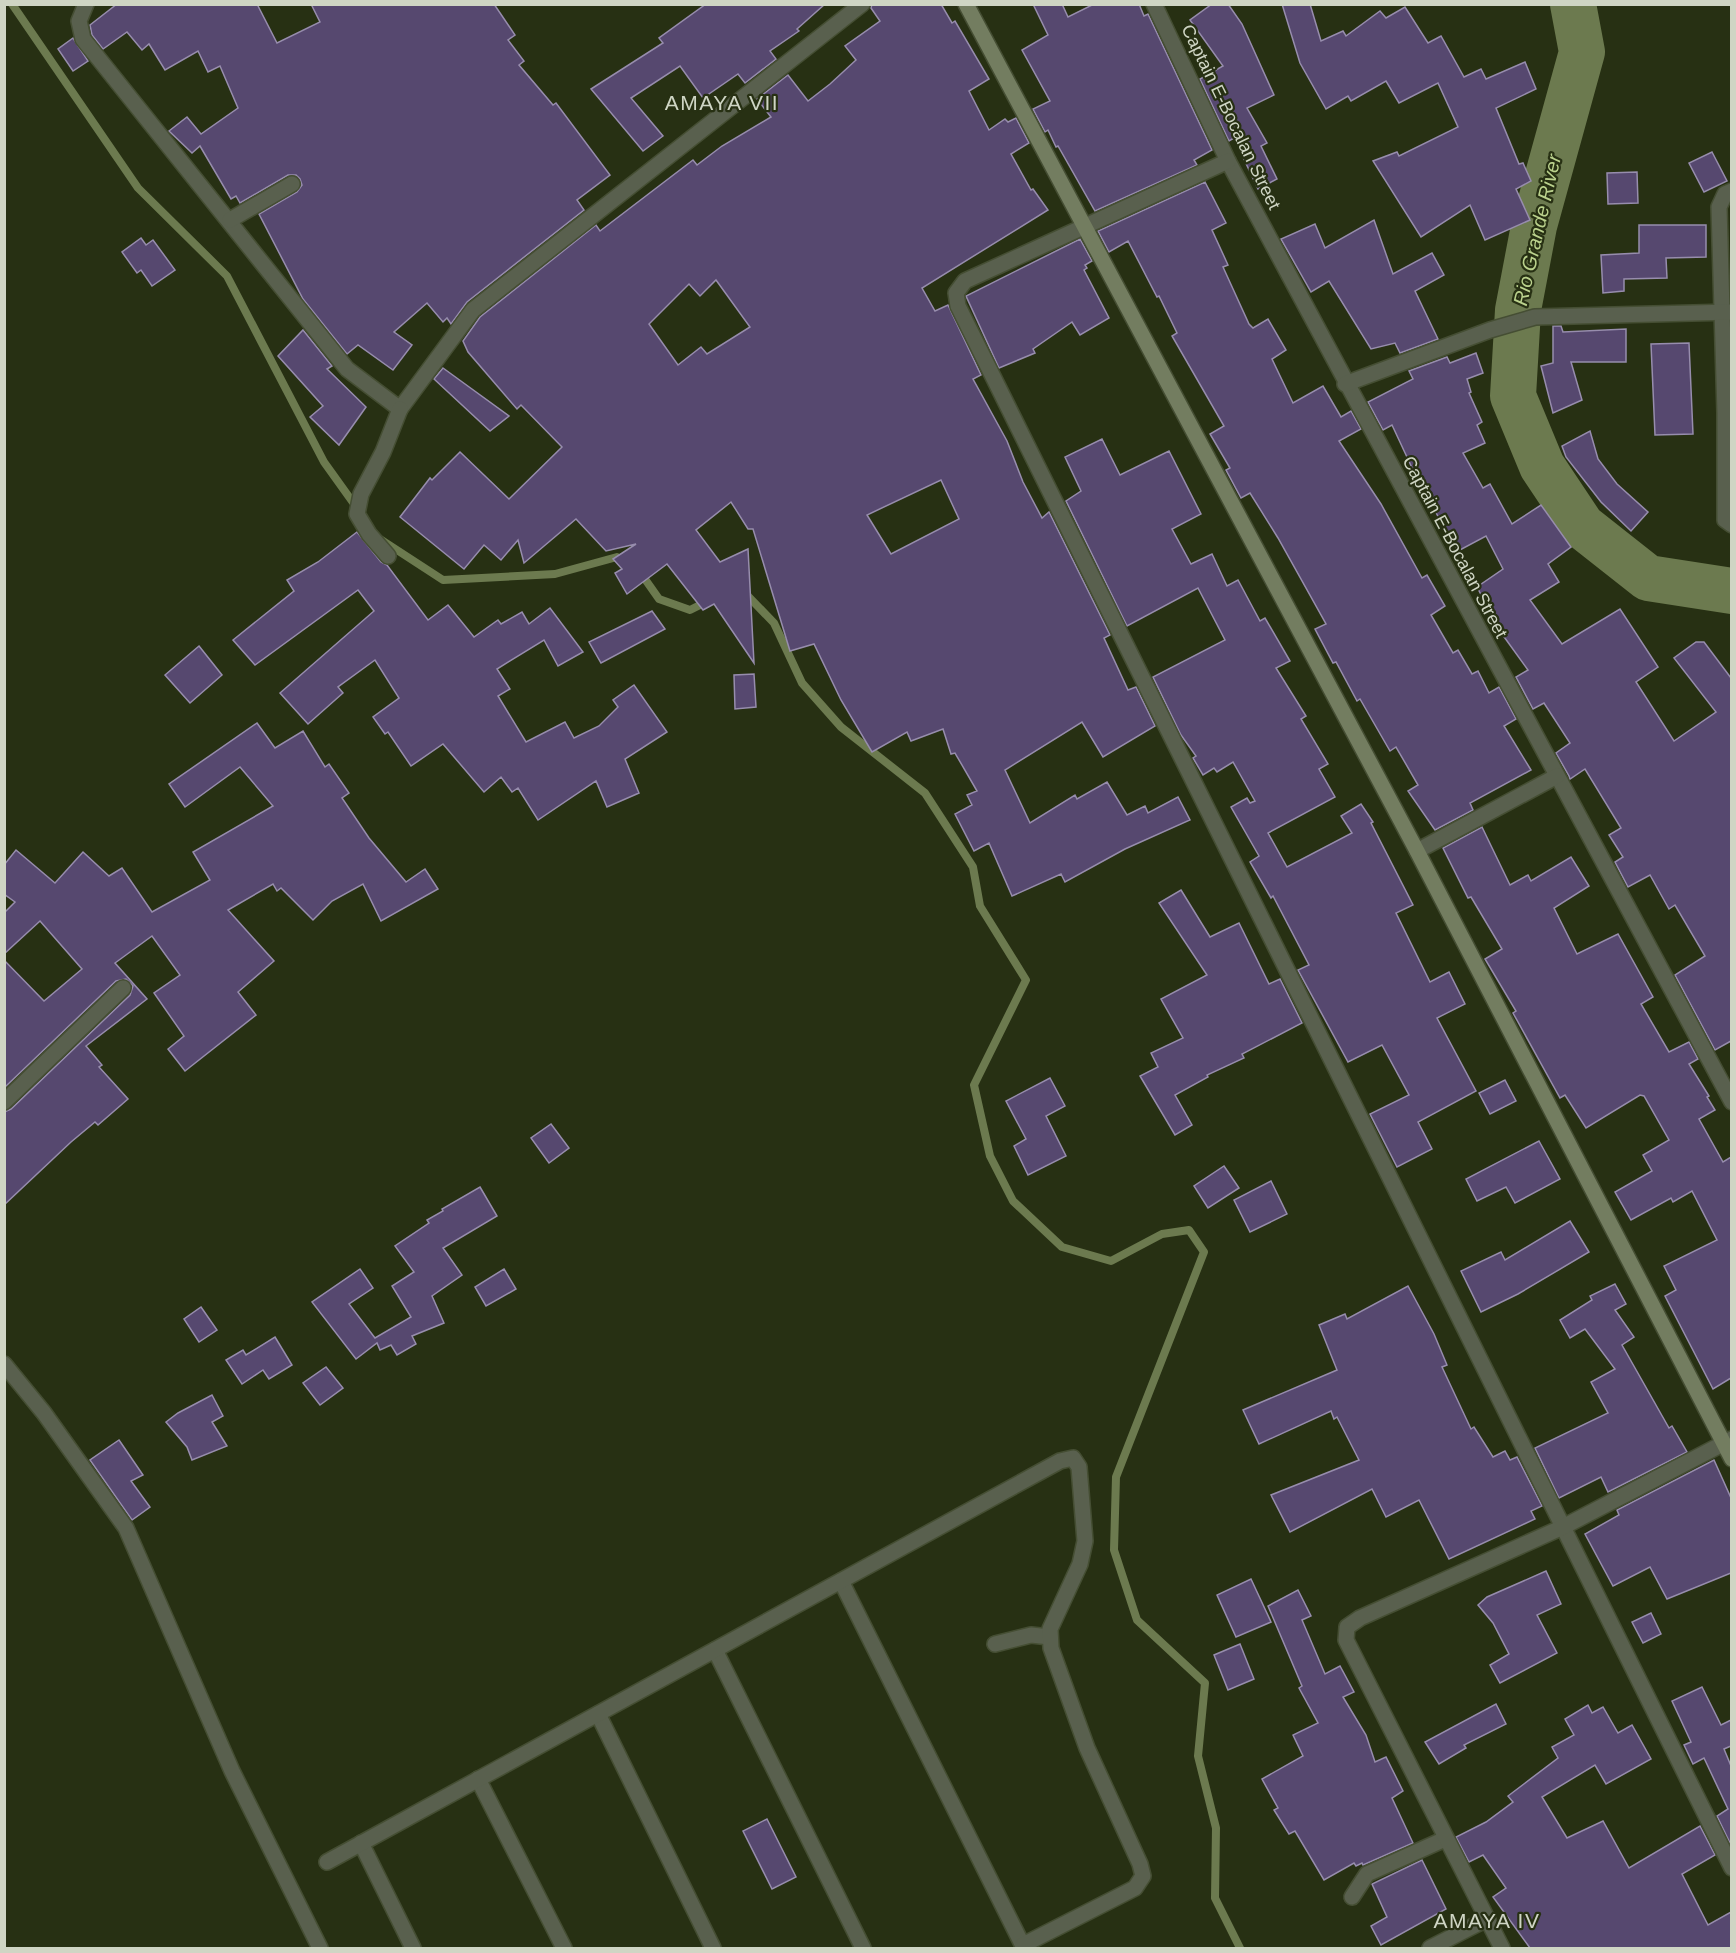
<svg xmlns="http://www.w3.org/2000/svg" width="1736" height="1953" font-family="Helvetica,sans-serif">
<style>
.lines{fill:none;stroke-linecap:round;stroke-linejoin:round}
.stream{stroke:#6c7a4f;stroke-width:8}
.river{stroke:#6c7a4f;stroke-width:46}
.building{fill:#56486f;stroke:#978dad;stroke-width:1.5;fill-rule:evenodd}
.street-casing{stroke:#454e33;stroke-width:18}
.secondary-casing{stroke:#454e33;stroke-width:18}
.street{stroke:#59604e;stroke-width:15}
.secondary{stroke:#737d60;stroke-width:15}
.labels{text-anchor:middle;stroke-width:4.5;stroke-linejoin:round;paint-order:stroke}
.street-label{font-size:18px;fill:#cfd5c4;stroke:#273013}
.water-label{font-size:20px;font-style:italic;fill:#bbd28d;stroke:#273013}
.quarter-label{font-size:21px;letter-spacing:1.5px;fill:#cfd5c4;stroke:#273013}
</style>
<rect width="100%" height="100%" fill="#273013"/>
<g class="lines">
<!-- stream -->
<g class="stream">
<polyline points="12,4 138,188 227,276 324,462 357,508"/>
<polyline points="380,539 443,580 555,574 617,557 623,560"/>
<polyline points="640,572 659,599 690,610 706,602"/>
<polyline points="745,593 774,623 802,683 841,727 925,793 973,867 980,906 1026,980 974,1085 990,1156 1013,1201 1062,1247 1111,1261 1162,1234 1189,1230 1204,1252 1116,1477 1114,1550 1137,1620 1205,1683 1198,1756 1216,1828 1215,1898 1240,1948"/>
</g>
<!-- river -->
<polyline class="river" points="1573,4 1582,52 1534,226 1518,310 1513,396 1542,466 1582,526 1648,578 1732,591"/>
</g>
<!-- building -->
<g class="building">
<polygon points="117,4 257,4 277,43 320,22 311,4 494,4 515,35 508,40 524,61 519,65 553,105 556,103 610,175 577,200 584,210 467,302 451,324 447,318 443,322 427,303 394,332 412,345 393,370 358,345 347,354 303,299 259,214 297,192 302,185 300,179 296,175 288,175 240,203 236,196 231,199 200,146 192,153 169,131 187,117 201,134 238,108 220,66 208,72 198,51 165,70 149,44 142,50 127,32 103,49 92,35 90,25"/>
<polygon points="706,4 825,4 797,29 799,31 770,51 776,59 745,83 738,74 703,98 680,66 631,98 663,136 643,151 591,89 663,43 659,38"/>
<path d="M872,4H941L952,23L955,21L989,79L969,91L989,130L1005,119L1008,122L1016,118L1029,143L1011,154L1031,190L1033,189L1048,210L922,288L935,311L948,305L981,375L973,379L1007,441L1023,482L1042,518L1049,512L1110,635L1104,638L1128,690L1136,687L1155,726L1103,757L1082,722L1005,770L1030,823L1075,795L1077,799L1107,782L1127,815L1145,806L1148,813L1178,797L1190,820L1125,849L1065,882L1061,874L1012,896L989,843L974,851L955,814L972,805L967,795L977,791L955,753L951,754L943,729L911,741L907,732L872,752L841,700L814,644L790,651L753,529H748L731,502L696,530L720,562L748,549L754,663L714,604L703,610L667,564L627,594L615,573L622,569L613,559L636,544L606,551L576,519L524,563L518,540L501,560L484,545L464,569L400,517L430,478L432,480L460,452L509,499L562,447L521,405L517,409L468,352L463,341L480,317L596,225L600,231L693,160L697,165L722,146L771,117L757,99L788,75L808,101L830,84L856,60L845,46L880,21L871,8ZM716,280L750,327L707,354L701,347L678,365L649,324L689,284L700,296ZM941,480L959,519L891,554L867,515Z"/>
<polygon points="1033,4 1062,4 1068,17 1094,4 1139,4 1144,16 1148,14 1212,150 1194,160 1197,165 1095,211 1058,146 1056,147 1048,130 1045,132 1033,109 1050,101 1022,50 1048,35"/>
<polygon points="1212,4 1228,4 1242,24 1274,95 1247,108 1267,143 1261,146 1277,179 1258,189 1234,138 1229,141 1200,79 1223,66 1190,20"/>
<polygon points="1282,4 1310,4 1321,41 1343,31 1346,36 1380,11 1386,18 1405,7 1428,43 1441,36 1464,77 1481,69 1486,79 1525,62 1536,89 1496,108 1519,164 1523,163 1531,181 1516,189 1530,220 1485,240 1470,205 1421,237 1373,161 1397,152 1399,156 1458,127 1438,83 1399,103 1386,81 1351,101 1348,96 1326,109 1300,63"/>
<polygon points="73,38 88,61 73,71 58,49"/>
<polygon points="1712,152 1727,181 1704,192 1689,163"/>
<polygon points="1637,172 1638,203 1608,204 1607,173"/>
<polygon points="1205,182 1226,223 1212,230 1228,265 1223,267 1249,324 1253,328 1268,319 1286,350 1272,359 1293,403 1323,386 1341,417 1351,411 1361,429 1339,441 1381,504 1422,578 1427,575 1445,606 1431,615 1453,653 1458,650 1472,674 1478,671 1489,693 1499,687 1516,719 1504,726 1531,770 1470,803 1473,810 1435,830 1408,791 1418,785 1396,747 1390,751 1360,699 1357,701 1336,662 1333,663 1315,629 1326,624 1278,538 1250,493 1241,498 1226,470 1230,468 1210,434 1224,426 1172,336 1177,333 1159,296 1157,297 1128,241 1109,252 1098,231"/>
<polygon points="1374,220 1393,274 1432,253 1444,275 1415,291 1438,339 1400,353 1395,343 1371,349 1329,281 1311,292 1281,239 1315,224 1325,248"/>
<polygon points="1639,225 1706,225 1706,257 1666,258 1667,278 1624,279 1624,291 1603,293 1601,255 1639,253"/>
<polygon points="141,238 146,245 153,240 175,270 152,286 141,270 137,273 122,252"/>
<polygon points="1080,239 1092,261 1085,265 1087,268 1084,270 1109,318 1080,335 1072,322 1033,349 1035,353 999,368 966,296"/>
<polygon points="1553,326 1561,326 1563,332 1626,329 1626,362 1571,362 1582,400 1553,413 1541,366 1553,363"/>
<polygon points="303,330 332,366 327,369 366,407 339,445 310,417 323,406 278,356"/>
<polygon points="1689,343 1693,434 1655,435 1651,344"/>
<polygon points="1476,353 1483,373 1467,379 1471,392 1469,393 1482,422 1477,425 1485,443 1463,453 1483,488 1490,484 1512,524 1541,505 1571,547 1548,564 1559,582 1530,600 1562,644 1620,609 1658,667 1636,682 1674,741 1716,712 1674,658 1696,642 1704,642 1731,678 1731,1041 1715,1050 1675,975 1705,956 1675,905 1669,909 1650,875 1628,887 1615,862 1623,857 1609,835 1621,828 1585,769 1570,779 1569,776 1556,753 1570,743 1544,703 1533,709 1516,677 1528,670 1502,634 1477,587 1503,569 1486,536 1458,551 1420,485 1392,425 1383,430 1368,402 1413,379 1409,371 1447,357 1450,363"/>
<polygon points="443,368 509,416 490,431 434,379"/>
<polygon points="1590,431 1598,459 1617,484 1648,512 1631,531 1601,502 1566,457 1562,446"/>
<polygon points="1102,439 1120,475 1169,451 1201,514 1172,529 1191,564 1212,554 1227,586 1238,580 1260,621 1265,618 1290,661 1276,668 1306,716 1301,719 1328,764 1319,769 1335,797 1268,833 1287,867 1352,833 1341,816 1361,804 1373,822 1371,823 1413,905 1396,913 1430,982 1449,972 1465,1004 1437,1018 1476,1091 1418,1122 1432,1149 1397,1167 1370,1114 1409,1095 1382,1045 1348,1062 1298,970 1309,965 1273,896 1271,898 1250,862 1259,856 1231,807 1247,798 1250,803 1255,801 1233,762 1217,772 1214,768 1203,775 1193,758 1196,756 1181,735 1153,677 1225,640 1198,588 1127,626 1066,501 1081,491 1065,457"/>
<polygon points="357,532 381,562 387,565 428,620 448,605 474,637 498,620 501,624 522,612 529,624 550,608 583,652 558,666 544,640 497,669 510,689 498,696 526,742 565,722 574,738 599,726 618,707 613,700 634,685 667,732 625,759 639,793 607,807 596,781 538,820 518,788 512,792 501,777 484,792 443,744 411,766 388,732 385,734 373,717 399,698 375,660 338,687 343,693 308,724 280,693 374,611 358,590 255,665 233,640 294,591 287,580 318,562"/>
<polygon points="652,611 665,629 601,663 589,642"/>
<polygon points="199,646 222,675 190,703 165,675"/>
<polygon points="754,674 756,707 735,709 734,675"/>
<polygon points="257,723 275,748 303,731 325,767 329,764 349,793 342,798 369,838 406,882 425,869 438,889 381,921 363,884 332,901 313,920 281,888 277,891 273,884 228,910 274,961 238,992 256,1015 185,1071 168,1049 184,1036 154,993 180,975 152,936 115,963 147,999 86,1046 102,1065 99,1067 128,1099 98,1125 95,1122 71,1142 4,1205 4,1112 11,1109 130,995 133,986 126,979 116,981 4,1088 4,960 44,1001 82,969 40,921 4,954 4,913 15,902 4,894 4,865 16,850 55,883 83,852 109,876 122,868 152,912 210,880 193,852 273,806 240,767 185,807 169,784"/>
<polygon points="1482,827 1510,885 1528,875 1531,881 1571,857 1589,886 1554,908 1577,954 1618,934 1653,997 1641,1004 1669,1052 1689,1042 1698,1059 1689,1064 1709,1096 1707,1097 1715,1110 1699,1119 1723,1162 1731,1157 1731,1378 1713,1389 1665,1296 1676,1290 1664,1266 1717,1240 1692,1191 1673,1202 1671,1198 1631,1220 1615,1192 1652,1171 1643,1155 1669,1140 1644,1096 1640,1095 1586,1128 1565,1095 1560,1098 1513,1013 1516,1011 1485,959 1502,949 1471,897 1468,898 1443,848"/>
<polygon points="1181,890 1210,937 1239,923 1269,984 1280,979 1302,1023 1242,1054 1244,1058 1207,1075 1208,1077 1175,1095 1192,1125 1175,1135 1140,1076 1158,1067 1151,1053 1183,1038 1161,999 1207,975 1159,903"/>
<polygon points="1050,1078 1065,1106 1046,1116 1066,1156 1028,1175 1014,1146 1026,1139 1006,1101"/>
<polygon points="1505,1080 1516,1101 1490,1114 1479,1093"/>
<polygon points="551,1124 569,1148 549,1163 531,1138"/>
<polygon points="1539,1141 1560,1179 1515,1203 1506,1187 1477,1201 1466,1179"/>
<polygon points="1224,1166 1239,1188 1208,1208 1194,1186"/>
<polygon points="1271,1181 1287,1214 1250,1232 1234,1200"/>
<polygon points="480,1187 497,1216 443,1248 462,1275 432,1296 444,1323 412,1336 416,1344 397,1355 391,1345 380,1350 377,1343 356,1359 312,1302 360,1269 373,1288 349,1304 375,1338 411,1317 392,1286 414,1272 395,1246 429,1223 427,1220 443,1211 442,1209"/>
<polygon points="1570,1221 1589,1252 1518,1294 1481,1312 1461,1271 1501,1252 1505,1260"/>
<polygon points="504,1269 516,1289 486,1306 475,1287"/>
<polygon points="1615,1284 1626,1304 1615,1310 1634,1337 1622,1345 1669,1428 1672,1426 1687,1452 1608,1492 1601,1477 1559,1498 1535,1448 1608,1413 1591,1382 1615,1369 1585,1329 1570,1338 1560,1320 1592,1300 1590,1296"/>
<polygon points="1408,1286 1434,1334 1447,1365 1442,1367 1471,1429 1474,1427 1493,1457 1505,1451 1510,1460 1517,1457 1542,1506 1531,1511 1535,1519 1449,1559 1419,1500 1386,1517 1372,1489 1290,1532 1271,1495 1359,1460 1337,1417 1334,1419 1331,1411 1259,1444 1243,1410 1337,1370 1319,1325 1345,1314 1347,1319"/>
<polygon points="201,1307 217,1330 199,1342 184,1319"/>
<polygon points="275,1337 292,1365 269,1379 263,1370 242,1384 226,1360 243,1350 246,1355"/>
<polygon points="326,1367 343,1388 320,1405 303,1383"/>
<polygon points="212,1395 223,1416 212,1422 227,1446 192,1460 187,1447 166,1422 178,1413"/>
<polygon points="119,1440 143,1475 131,1481 150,1507 132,1520 90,1460"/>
<polygon points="1714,1460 1731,1498 1731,1573 1667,1599 1650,1567 1613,1586 1585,1534 1619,1515 1617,1510"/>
<polygon points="1546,1571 1561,1604 1537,1615 1557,1653 1500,1683 1490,1665 1509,1654 1493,1623 1478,1605 1487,1597"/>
<polygon points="1251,1579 1271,1622 1236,1637 1217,1595"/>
<polygon points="1298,1590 1311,1616 1302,1620 1325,1674 1340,1666 1354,1692 1343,1697 1366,1735 1375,1762 1386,1757 1403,1791 1392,1798 1413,1843 1363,1865 1362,1863 1356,1866 1354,1863 1324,1880 1295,1831 1289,1834 1274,1810 1278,1808 1262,1779 1303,1756 1293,1735 1318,1723 1299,1688 1302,1686 1268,1606"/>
<polygon points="1651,1613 1661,1634 1643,1643 1632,1622"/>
<polygon points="1240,1644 1254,1679 1228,1690 1214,1655"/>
<polygon points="1702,1687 1721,1725 1731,1720 1731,1746 1724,1749 1731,1766 1731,1845 1717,1816 1728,1809 1704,1758 1693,1764 1684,1745 1691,1742 1672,1701"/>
<polygon points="1496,1704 1506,1724 1464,1745 1466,1748 1439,1764 1425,1742"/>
<polygon points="1588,1705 1592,1713 1603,1707 1618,1733 1632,1725 1651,1759 1606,1784 1595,1765 1542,1797 1567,1838 1603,1821 1629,1868 1700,1826 1715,1855 1682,1874 1708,1925 1731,1912 1731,1948 1530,1948 1493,1897 1506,1888 1483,1855 1469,1862 1456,1837 1486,1822 1513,1802 1508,1796 1558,1758 1552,1747 1574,1735 1565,1719"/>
<polygon points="767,1819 796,1877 772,1889 743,1831"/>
<polygon points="1422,1860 1446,1909 1381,1945 1371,1926 1387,1917 1372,1884"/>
</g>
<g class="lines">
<defs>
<g id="street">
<polyline points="86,4 79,21 83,39 347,369 400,409 473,310 862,4"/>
<polyline points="1154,4 1228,161 1732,1102"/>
<polyline points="1228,161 965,281 956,293 958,306 1732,1868"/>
<polyline points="1732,191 1725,194 1719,207 1725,413 1725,520 1732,525"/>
<polyline points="230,220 292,184"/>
<polyline points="1345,384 1490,330 1535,317 1732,312"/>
<polyline points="388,556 369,534 357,514 361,494 383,452 400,409"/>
<polyline points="1417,851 1557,776"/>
<polyline points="4,1102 123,988"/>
<polyline points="4,1364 44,1413 126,1528 232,1771 320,1948"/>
<polyline points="841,1581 1024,1948"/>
<polyline points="995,1644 1031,1635 1050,1637"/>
<polyline points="715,1650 863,1948"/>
<polyline points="598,1714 713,1948"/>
<polyline points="478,1779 564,1948"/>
<polyline points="361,1843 413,1948"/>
<polyline points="327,1862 1060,1461 1073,1458 1079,1467 1085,1541 1080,1564 1050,1629 1051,1648 1087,1748 1140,1864 1143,1876 1135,1888 1023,1945"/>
<polyline points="1352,1897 1367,1874 1445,1839"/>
<polyline points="1430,1948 1487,1919"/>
<polyline points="1502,1948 1346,1640 1347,1627 1360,1618 1563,1527 1732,1439"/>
</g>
<polyline id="secondary" points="966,4 1417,851 1732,1459"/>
</defs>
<!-- street casing -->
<use href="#street" class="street-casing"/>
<!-- secondary casing -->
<use href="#secondary" class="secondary-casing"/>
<!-- street -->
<use href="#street" class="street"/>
<!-- secondary -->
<use href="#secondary" class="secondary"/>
</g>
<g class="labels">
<!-- street labels -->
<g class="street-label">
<text transform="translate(1231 117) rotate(64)" y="6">Captain E-Bocalan Street</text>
<text transform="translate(1455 547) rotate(62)" y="6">Captain E-Bocalan Street</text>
</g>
<!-- water labels -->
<g class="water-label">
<text transform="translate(1537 230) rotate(-77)" y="7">Rio Grande River</text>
</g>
<!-- quarter labels -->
<g class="quarter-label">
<text x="722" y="110">AMAYA VII</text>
<text x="1487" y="1928">AMAYA IV</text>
</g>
</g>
<!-- border -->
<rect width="1736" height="1953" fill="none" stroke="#cfd5c4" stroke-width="12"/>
</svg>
